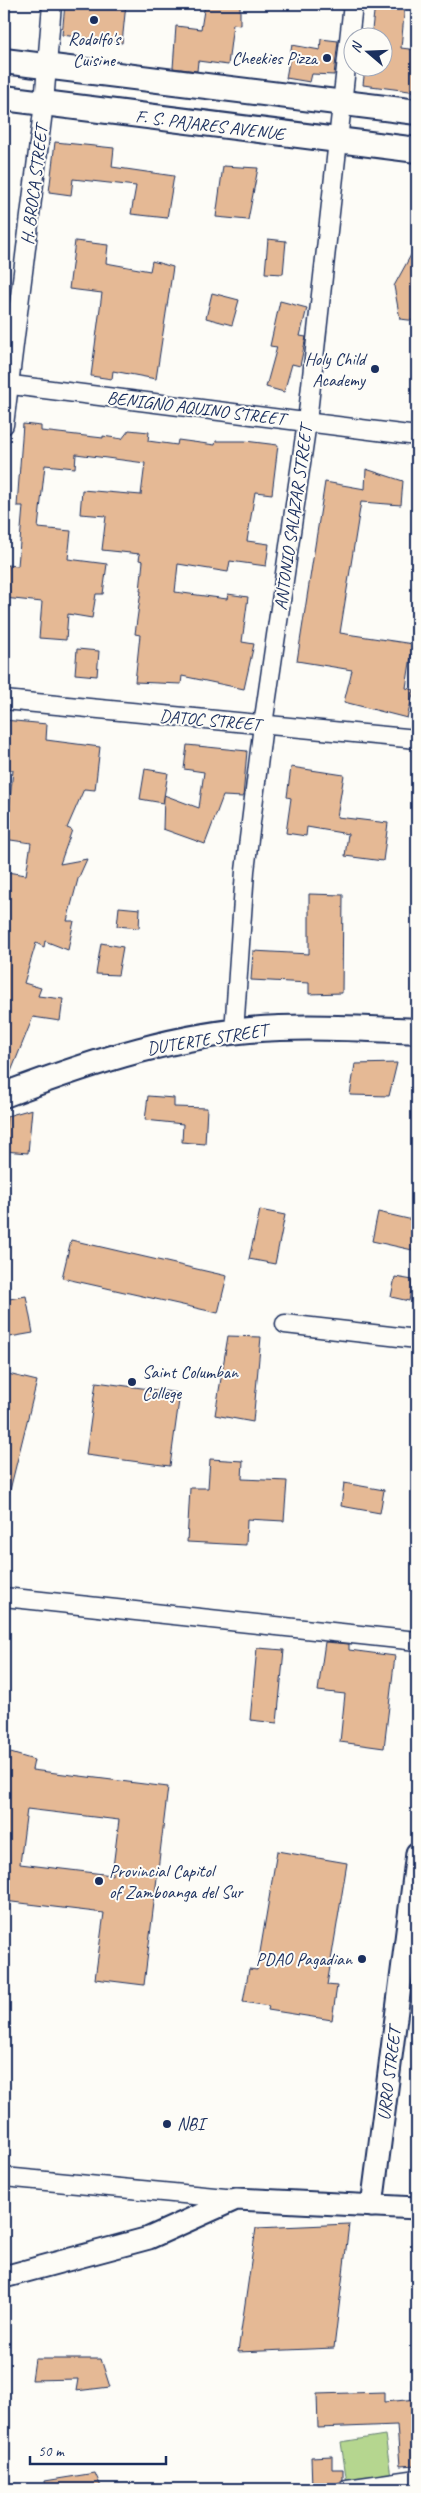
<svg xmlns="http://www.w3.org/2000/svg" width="421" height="2493" font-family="Caveat,sans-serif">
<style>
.green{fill:#b5d68f;stroke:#688276}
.building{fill:#e5b995;stroke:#1b2f5e;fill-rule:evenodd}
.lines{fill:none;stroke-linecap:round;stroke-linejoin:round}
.minor-casing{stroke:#1b2f5e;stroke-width:21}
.tertiary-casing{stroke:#1b2f5e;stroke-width:25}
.secondary-casing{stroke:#1b2f5e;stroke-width:28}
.minor{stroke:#fdfcf7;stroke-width:18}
.tertiary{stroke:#fdfcf7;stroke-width:21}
.secondary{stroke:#fdfcf7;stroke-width:24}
.poi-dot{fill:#1b2f5e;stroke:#fdfcf7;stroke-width:2}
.labels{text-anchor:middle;stroke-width:4;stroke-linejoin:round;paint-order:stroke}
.poi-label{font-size:18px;fill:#1b2f5e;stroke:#fdfcf7;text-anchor:end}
.street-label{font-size:18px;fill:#1b2f5e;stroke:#fdfcf7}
</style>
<rect width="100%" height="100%" fill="#fdfcf7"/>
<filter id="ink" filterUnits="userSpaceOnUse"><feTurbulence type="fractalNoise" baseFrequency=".02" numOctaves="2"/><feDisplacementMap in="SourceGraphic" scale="10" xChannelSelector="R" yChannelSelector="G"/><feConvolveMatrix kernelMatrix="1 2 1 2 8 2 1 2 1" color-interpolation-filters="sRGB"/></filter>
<g filter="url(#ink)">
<!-- green -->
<polygon class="green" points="385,2435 391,2476 347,2483 341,2442"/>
<!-- building -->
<g class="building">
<polygon points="65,4 126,4 122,43 62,35"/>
<polygon points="205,4 240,4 240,25 233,24 228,65 198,61 197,71 173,68 176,26 201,29"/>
<polygon points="375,4 405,4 401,48 417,50 417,92 363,85 365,68 384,68 384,38 371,38"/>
<polygon points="321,39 338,41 334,75 312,74 310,82 286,78 292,45 320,50"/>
<polygon points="55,142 114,148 112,167 174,176 167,218 131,214 136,186 73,179 71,195 49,192"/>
<polygon points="223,166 258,168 248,220 216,217"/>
<polygon points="268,239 286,241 283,274 265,273"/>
<polygon points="75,241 108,245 106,263 150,271 152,261 173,267 156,379 113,371 112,379 91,376 102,293 69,289"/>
<polygon points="417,244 417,321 400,319 394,286"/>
<polygon points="212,293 239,300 232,325 206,318"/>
<polygon points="280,301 307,308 300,336 306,337 300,366 292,364 284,392 266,387 277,347 270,346"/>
<polygon points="23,424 41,426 41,431 103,438 103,436 122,439 129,430 149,432 148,441 177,445 178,440 215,445 216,441 245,441 278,445 272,494 255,492 247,541 269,544 266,566 230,561 228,572 178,564 175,592 227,599 228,594 248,597 242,642 254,644 244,689 182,676 181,684 135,682 140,635 135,634 141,591 140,591 143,561 139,560 140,554 102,550 106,516 80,514 82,490 141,495 145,463 76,454 75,468 45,465 38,528 71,531 68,559 107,564 103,594 96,594 92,618 68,614 66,640 39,638 42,602 4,598 7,565 18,566 23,506 17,506"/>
<polygon points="366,469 403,481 401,505 361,502 340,633 413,644 406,688 414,690 407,718 344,702 352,670 297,661 325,482 365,489"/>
<polygon points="77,649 99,651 97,676 75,674"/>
<polygon points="4,720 47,724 46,740 100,747 95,790 84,789 67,828 72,830 60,864 87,859 78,879 67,921 74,921 68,950 45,941 44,947 36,943 24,983 41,988 38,996 63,999 60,1021 33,1017 8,1079 4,1080 6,1006 4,1005 4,882 7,872 26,875 31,843 4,839 4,819 8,820 13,770 4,770"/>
<polygon points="187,745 247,751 243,797 223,796 205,844 163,829 164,795 199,808 204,772 184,769"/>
<polygon points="291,767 344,775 337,817 388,823 383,861 345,856 348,834 307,827 306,836 286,833 291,798 287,797"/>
<polygon points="145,769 168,773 163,803 140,799"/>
<polygon points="309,894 343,895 342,993 309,994 309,983 251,980 253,951 309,954"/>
<polygon points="119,907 140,909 139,928 117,926"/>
<polygon points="101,943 123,947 118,975 96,974"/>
<polygon points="397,1063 389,1096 350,1095 355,1064"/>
<polygon points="148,1096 174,1098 174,1107 207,1108 205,1144 182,1142 183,1124 145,1120"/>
<polygon points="32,1109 28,1153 4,1151 7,1116"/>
<polygon points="260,1210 285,1215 275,1264 249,1259"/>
<polygon points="378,1212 417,1221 417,1251 372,1241"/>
<polygon points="71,1240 227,1276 218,1313 62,1278"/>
<polygon points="395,1277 413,1280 409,1301 391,1297"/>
<polygon points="26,1296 33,1333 4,1338 4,1300"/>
<polygon points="228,1336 261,1337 253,1422 215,1415"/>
<polygon points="4,1373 37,1381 9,1494 4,1493"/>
<polygon points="96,1382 180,1393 170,1466 86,1455"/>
<polygon points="210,1459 243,1461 242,1479 287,1481 284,1521 247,1519 246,1545 187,1542 190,1488 208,1488"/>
<polygon points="344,1483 384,1490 380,1513 341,1506"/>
<polygon points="325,1642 349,1644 349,1650 395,1656 384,1748 340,1742 345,1694 318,1691"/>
<polygon points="257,1648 284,1650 277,1723 250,1720"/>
<path d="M4,1751L34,1760L32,1770L168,1787L144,1985L95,1979L104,1913L4,1901ZM27,1809L119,1820L112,1875L20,1864Z"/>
<polygon points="277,1851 347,1863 327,1985 337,1986 332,2020 268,2010 269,2006 243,2002 249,1969 257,1970"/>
<polygon points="349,2224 334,2348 238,2352 256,2228"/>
<polygon points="35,2359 101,2359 110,2387 76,2391 78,2379 32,2380"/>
<polygon points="384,2392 384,2402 417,2399 417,2465 400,2466 397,2425 318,2428 317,2394"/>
<polygon points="332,2456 332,2469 343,2469 343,2479 337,2487 312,2488 311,2457"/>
<polygon points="95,2473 102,2489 46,2489 45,2481"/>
</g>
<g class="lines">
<defs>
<g id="minor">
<polyline points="4,384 417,436"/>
<polyline points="4,425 44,103 52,4"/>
<polyline points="4,700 417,739"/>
<polyline points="234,1032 245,871 263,725 307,422 353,4"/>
<polyline points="285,1324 417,1339"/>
<polyline points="4,1597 417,1641"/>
<polyline points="4,2177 236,2199"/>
<polyline points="347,2489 417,2479"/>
</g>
<g id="tertiary">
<polyline points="372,2206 417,1853"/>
<polyline points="4,2277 149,2238 236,2199 417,2208"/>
</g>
<g id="secondary">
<polyline points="4,61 417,112"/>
<polyline points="4,98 417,150"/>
<path d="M4,1095C92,1062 185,1031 280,1028C326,1026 372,1029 417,1031"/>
</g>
</defs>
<!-- minor casing -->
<use href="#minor" class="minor-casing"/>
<!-- tertiary casing -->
<use href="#tertiary" class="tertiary-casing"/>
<!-- secondary casing -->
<use href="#secondary" class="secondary-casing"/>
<!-- minor -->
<use href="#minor" class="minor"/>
<!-- tertiary -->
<use href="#tertiary" class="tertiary"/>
<!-- secondary -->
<use href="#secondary" class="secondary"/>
</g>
</g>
<!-- markers -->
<g class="poi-dot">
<circle cx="94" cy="20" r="5"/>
<circle cx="327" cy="58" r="5"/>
<circle cx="375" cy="369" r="5"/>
<circle cx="132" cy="1382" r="5"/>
<circle cx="99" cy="1881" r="5"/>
<circle cx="362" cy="1959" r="5"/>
<circle cx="167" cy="2124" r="5"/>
</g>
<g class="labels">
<!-- poi labels -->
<g class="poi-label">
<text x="94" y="45" text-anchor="middle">Rodolfo's<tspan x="94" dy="21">Cuisine</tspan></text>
<text x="317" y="64">Cheekies Pizza</text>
<text x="365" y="365">Holy Child<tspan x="365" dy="21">Academy</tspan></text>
<text x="142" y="1378" text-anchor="start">Saint Columban<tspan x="142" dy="21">College</tspan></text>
<text x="109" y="1877" text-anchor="start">Provincial Capitol<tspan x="109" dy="21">of Zamboanga del Sur</tspan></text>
<text x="352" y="1965">PDAO Pagadian</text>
<text x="177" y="2130" text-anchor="start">NBI</text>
</g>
<!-- street labels -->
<g class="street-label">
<text transform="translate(210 125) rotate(7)" y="6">F. S. PAJARES AVENUE</text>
<text transform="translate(34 185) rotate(-83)" y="6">H. BROCA STREET</text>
<text transform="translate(196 408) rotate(7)" y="6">BENIGNO AQUINO STREET</text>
<text transform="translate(293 518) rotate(-82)" y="6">ANTONIO SALAZAR STREET</text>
<text transform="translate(210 720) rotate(5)" y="6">DATOC STREET</text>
<text transform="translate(207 1039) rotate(-9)" y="6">DUTERTE STREET</text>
<text transform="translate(389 2074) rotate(-83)" y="6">URRO STREET</text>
</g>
</g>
<!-- margin -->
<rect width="421" height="2493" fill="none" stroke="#fdfcf7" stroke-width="20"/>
<rect x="10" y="10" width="401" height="2473" fill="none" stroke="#1b2f5e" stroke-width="2" filter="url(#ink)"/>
<!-- north arrow -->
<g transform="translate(368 52) rotate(289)"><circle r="24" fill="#fdfcf7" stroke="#a3aaba"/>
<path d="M0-4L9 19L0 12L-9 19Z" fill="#1b2f5e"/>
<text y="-8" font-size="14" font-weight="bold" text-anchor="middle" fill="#1b2f5e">N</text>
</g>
<!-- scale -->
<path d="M30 2456v8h136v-8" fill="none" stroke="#1b2f5e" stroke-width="2.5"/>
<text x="38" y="2456" font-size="15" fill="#1b2f5e" stroke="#fdfcf7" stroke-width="4" paint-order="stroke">50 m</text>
</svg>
